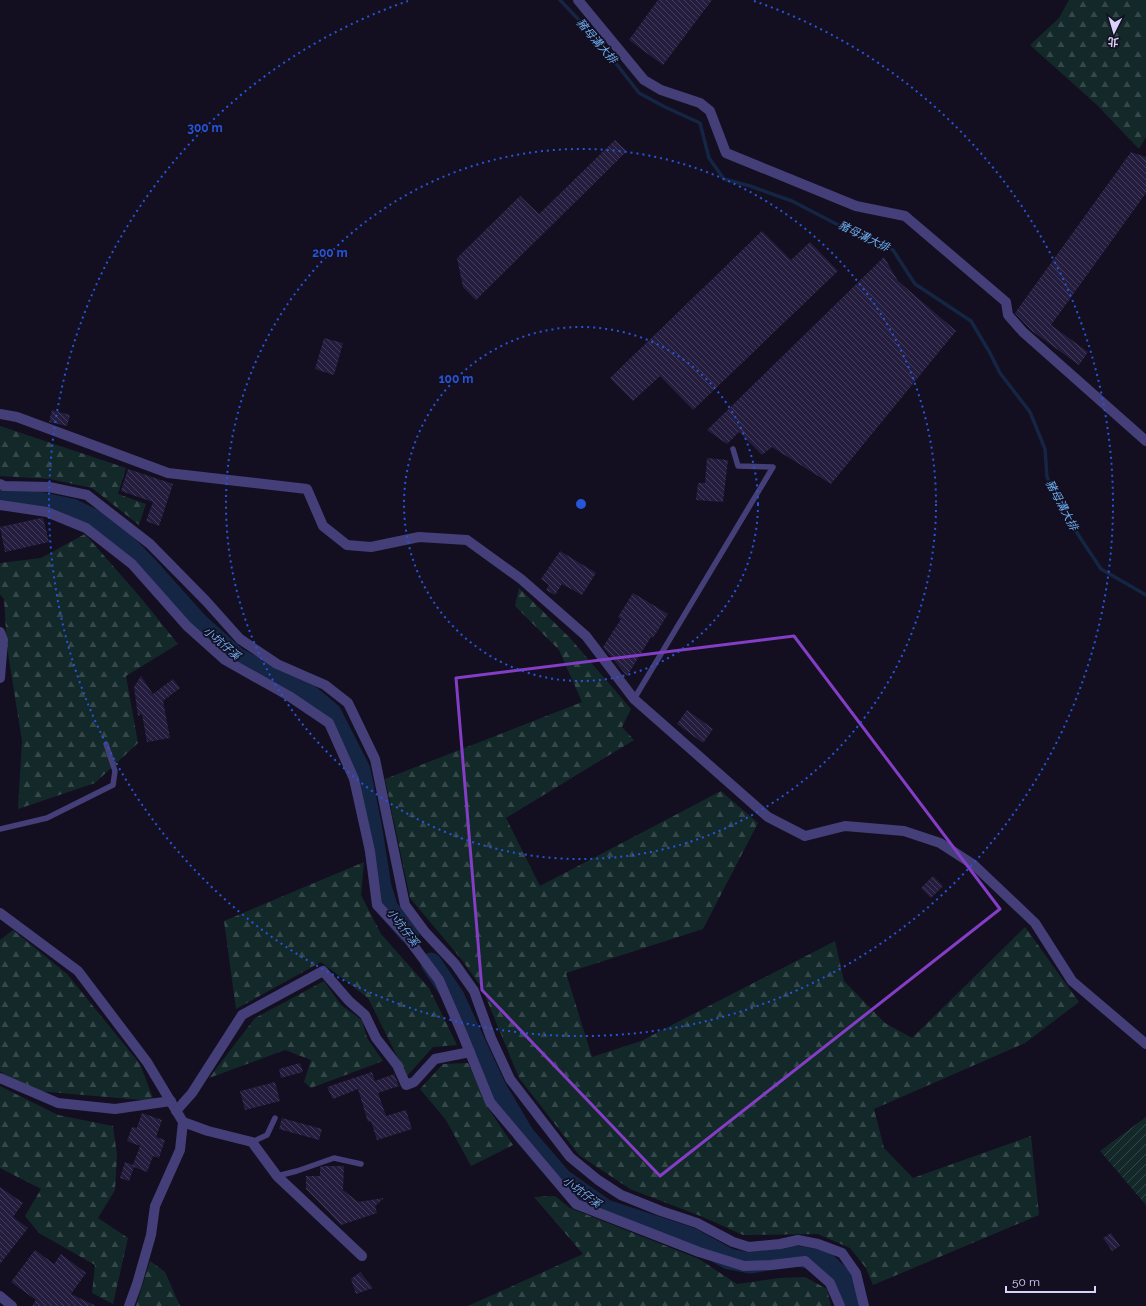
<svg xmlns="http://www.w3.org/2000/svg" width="1146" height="1306" font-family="Raleway,'Noto Sans TC',sans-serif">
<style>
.forest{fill:url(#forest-firs)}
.garden{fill:url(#garden-furrows)}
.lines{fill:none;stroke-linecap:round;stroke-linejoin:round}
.stream{stroke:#152544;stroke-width:3.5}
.river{stroke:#152544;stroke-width:21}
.building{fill:url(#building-back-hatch)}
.service{stroke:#443f79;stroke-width:5.5}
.minor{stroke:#443f79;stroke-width:10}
.marked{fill:none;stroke:#843dc5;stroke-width:3;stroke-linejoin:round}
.ring{fill:none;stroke:#2655da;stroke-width:2;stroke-dasharray:2 4}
.labels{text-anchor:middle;stroke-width:3.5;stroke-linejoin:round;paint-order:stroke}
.water-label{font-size:11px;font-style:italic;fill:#6cadef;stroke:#130f20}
.centre{fill:#2655da;stroke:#130f20;stroke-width:2}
.ring-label{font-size:12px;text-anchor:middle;font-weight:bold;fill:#2655da;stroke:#130f20;stroke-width:3.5;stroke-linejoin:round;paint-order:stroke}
</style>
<defs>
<pattern id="forest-firs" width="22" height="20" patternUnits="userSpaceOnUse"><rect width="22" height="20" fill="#132929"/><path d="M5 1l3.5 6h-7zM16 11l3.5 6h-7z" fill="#354749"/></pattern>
<pattern id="garden-furrows" width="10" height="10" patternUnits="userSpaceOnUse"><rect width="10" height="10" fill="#132929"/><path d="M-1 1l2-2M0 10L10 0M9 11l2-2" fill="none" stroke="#354749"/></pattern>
<pattern id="building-back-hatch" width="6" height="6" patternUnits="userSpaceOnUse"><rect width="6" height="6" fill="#251d3e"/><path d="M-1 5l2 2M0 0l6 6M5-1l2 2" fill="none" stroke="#443d5b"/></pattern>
</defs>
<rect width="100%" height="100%" fill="#130f20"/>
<!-- forest -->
<g class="forest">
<polygon points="1069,0 1146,0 1146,137 1139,149 1097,105 1030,45 1059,18"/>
<polygon points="0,426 126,468 118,494 146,504 139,525 92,488 50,479 0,476"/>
<polygon points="85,534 141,598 178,644 126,676 138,743 95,783 18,809 22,741 7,647 4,599 0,594 0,563 41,558"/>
<polygon points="519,588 570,638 631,709 622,727 634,740 506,818 540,886 721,791 758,823 703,929 566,973 592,1057 641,1041 835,941 844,981 885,1023 912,1038 1025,927 1079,1002 1025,1043 874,1109 884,1148 913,1178 1031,1136 1039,1215 873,1285 866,1268 850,1248 818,1234 743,1235 703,1217 630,1189 579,1155 519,1078 482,988 462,960 410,898 385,779 582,702 559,650 515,606"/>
<polygon points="364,862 361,895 381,934 429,988 457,1045 433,1047 407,1076 368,998 321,962 236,1009 224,921"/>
<polygon points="13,930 67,974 140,1064 154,1101 25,1090 0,1071 0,940"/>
<polygon points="324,981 341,1005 362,1020 367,1038 383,1061 311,1088 304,1082 311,1060 285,1050 209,1078 255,1018"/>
<polygon points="468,1063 488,1108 513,1145 471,1166 446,1120 420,1089 443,1064"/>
<polygon points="0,1086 58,1115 113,1126 117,1155 115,1190 98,1218 128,1238 113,1304 92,1293 95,1265 39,1233 25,1216 41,1189 0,1168"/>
<polygon points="555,1196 570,1208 699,1259 737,1284 779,1278 805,1277 827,1289 831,1306 468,1306 583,1254 534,1197"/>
<polygon points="150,1261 165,1272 180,1306 136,1306"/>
</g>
<!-- garden -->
<polygon class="garden" points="1146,1117 1146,1205 1100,1151"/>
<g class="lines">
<!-- stream -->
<polyline class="stream" points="560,0 597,39 639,93 665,107 700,123 709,158 724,179 750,186 792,201 844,228 893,250 915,284 971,321 990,353 1000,373 1030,412 1045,449 1047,477 1059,503 1079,536 1101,569 1146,595"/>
<!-- river -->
<g class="river">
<polyline points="0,500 34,501 72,509 109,527 147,566 198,623 237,658 306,692 331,713 360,770 371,824 381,887 388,909 409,933"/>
<polyline points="431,963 454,997 495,1086 524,1135 562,1179 606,1210 691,1238 729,1259 750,1263 796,1256 824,1261 841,1277 850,1306"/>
</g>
</g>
<!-- building -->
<g class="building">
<polygon points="658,0 712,0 663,65 629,40"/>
<polygon points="615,140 627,151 476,300 463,287 457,258 520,196 539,214"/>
<polygon points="1131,152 1146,157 1146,193 1051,325 1088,352 1079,365 1032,331 1015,313"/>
<polygon points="762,231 791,260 810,242 838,271 693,410 660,376 633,401 610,378"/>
<polygon points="884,257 898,281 956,331 831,484 772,447 762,455 739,432 727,444 707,430"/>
<polygon points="324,338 343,343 334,375 315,369"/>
<polygon points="52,410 70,415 67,426 49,422"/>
<polygon points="707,458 728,460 723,502 696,500 698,483 705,483"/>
<polygon points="128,469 173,484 159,526 146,521 153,502 121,491"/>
<polygon points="41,518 43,518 49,542 5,552 0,527"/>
<polygon points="560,551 596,573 582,595 562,584 555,595 546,590 549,585 541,579"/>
<polygon points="633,593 668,614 653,638 651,637 627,676 603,647 621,619 618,617"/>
<polygon points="141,676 153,694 173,679 180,688 163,701 170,738 147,742 142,714 138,716 134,687"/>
<polygon points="687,710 713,729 703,743 677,724"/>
<polygon points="933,876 943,886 931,898 921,888"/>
<polygon points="300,1063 303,1072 281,1078 279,1069"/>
<polygon points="372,1072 375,1081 394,1074 399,1086 378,1093 386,1116 406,1110 412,1129 377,1140 371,1121 368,1122 358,1089 333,1099 327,1087"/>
<polygon points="275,1082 280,1101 245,1110 240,1091"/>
<polygon points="142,1113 162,1120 156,1137 165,1140 159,1158 153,1156 147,1172 134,1167 129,1181 120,1178 125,1162 133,1165 140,1146 127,1141 132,1127 137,1128"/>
<polygon points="282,1118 322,1129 319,1140 279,1129"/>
<polygon points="323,1166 344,1166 343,1190 358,1202 384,1198 375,1206 377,1213 341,1225 306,1189 306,1176 320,1176 320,1167"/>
<polygon points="0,1187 23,1203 13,1217 28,1228 0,1264"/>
<polygon points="1111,1233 1120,1246 1112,1251 1103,1238"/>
<polygon points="35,1250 54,1264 61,1254 86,1273 71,1294 96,1306 32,1306 36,1300 11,1282"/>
<polygon points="360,1272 373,1288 356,1294 351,1279"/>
</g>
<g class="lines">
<!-- service -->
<g class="service">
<polyline points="634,699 773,467 738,466 733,449"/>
<polyline points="0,829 47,818 113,785 115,771 106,744"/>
<polyline points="252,1142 267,1135 275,1118"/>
<polyline points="277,1176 297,1171 334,1158 361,1164"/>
</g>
<!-- minor -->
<g class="minor">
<polyline points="578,0 644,80 661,90 700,103 710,111 726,153 856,206 905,216 1006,302 1008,315 1023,332 1146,441"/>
<polyline points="0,414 17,417 168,473 307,489 323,526 347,545 371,547 419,537 467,540 521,579 586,636 634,699 768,817 805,836 845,826 904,831 940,843 974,865 1035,923 1072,981 1146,1044"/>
<polyline points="0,484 4,486 49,487 87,495 150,544 206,601 240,639 277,664 325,685 348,703 375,759 405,905 425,932 455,964 474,991 491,1038 510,1079 570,1157 598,1180 621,1195 661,1211 697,1223 733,1242 749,1247 780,1244 798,1240 818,1244 842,1253 856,1273 864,1306"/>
<polyline points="0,505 47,512 86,528 132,564 187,626 225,660 289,696 329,723 354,779 370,851 377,905 407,937 439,980 462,1033 490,1102 576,1204 699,1252 744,1266 771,1265 805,1261 830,1283 840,1306"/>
<polyline points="0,632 3,640 0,678"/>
<polyline points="0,913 78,971 147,1062 183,1122 180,1150 155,1206 151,1235 137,1284 129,1306"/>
<polyline points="0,1078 58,1103 115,1109 171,1101"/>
<polyline points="176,1111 192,1093 242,1015 323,971 349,1001 365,1015 376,1038 397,1065 406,1085 414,1082 435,1059 470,1052"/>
<polyline points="183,1122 208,1131 252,1142 277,1176 362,1256"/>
<polyline points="0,1296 12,1306"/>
</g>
</g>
<!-- marked area -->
<path class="marked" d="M794,636L1000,909L660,1176L482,990L456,678Z"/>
<!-- distance rings -->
<g class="ring">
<circle cx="581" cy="504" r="177"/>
<circle cx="581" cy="504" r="355"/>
<path d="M754 1A532 532 0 1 1 408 1"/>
</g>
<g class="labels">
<!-- water labels -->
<g class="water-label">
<text transform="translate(597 41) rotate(49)" y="4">豬母溝大排</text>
<text transform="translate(864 236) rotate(26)" y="4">豬母溝大排</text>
<text transform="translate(1062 505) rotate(62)" y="4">豬母溝大排</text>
<text transform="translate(222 643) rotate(40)" y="4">小坑仔溪</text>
<text transform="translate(403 927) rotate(52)" y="4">小坑仔溪</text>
<text transform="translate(582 1192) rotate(36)" y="4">小坑仔溪</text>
</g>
</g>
<circle cx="581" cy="504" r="6" class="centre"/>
<g class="ring-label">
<text x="205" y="132">300 m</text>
<text x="330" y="257">200 m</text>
<text x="456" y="383">100 m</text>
</g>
<!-- north arrow -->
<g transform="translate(1114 32) rotate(185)" stroke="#130f20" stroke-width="3" paint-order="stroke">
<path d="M0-3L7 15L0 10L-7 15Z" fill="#d9d3fa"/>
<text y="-6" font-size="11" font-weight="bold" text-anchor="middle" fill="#d9d3fa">北</text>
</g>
<!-- scale -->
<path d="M1006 1286v6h89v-6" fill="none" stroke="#d9d3fa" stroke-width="2"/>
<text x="1012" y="1286" font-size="12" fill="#d9d3fa" stroke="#130f20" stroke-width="3" paint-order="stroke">50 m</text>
</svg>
